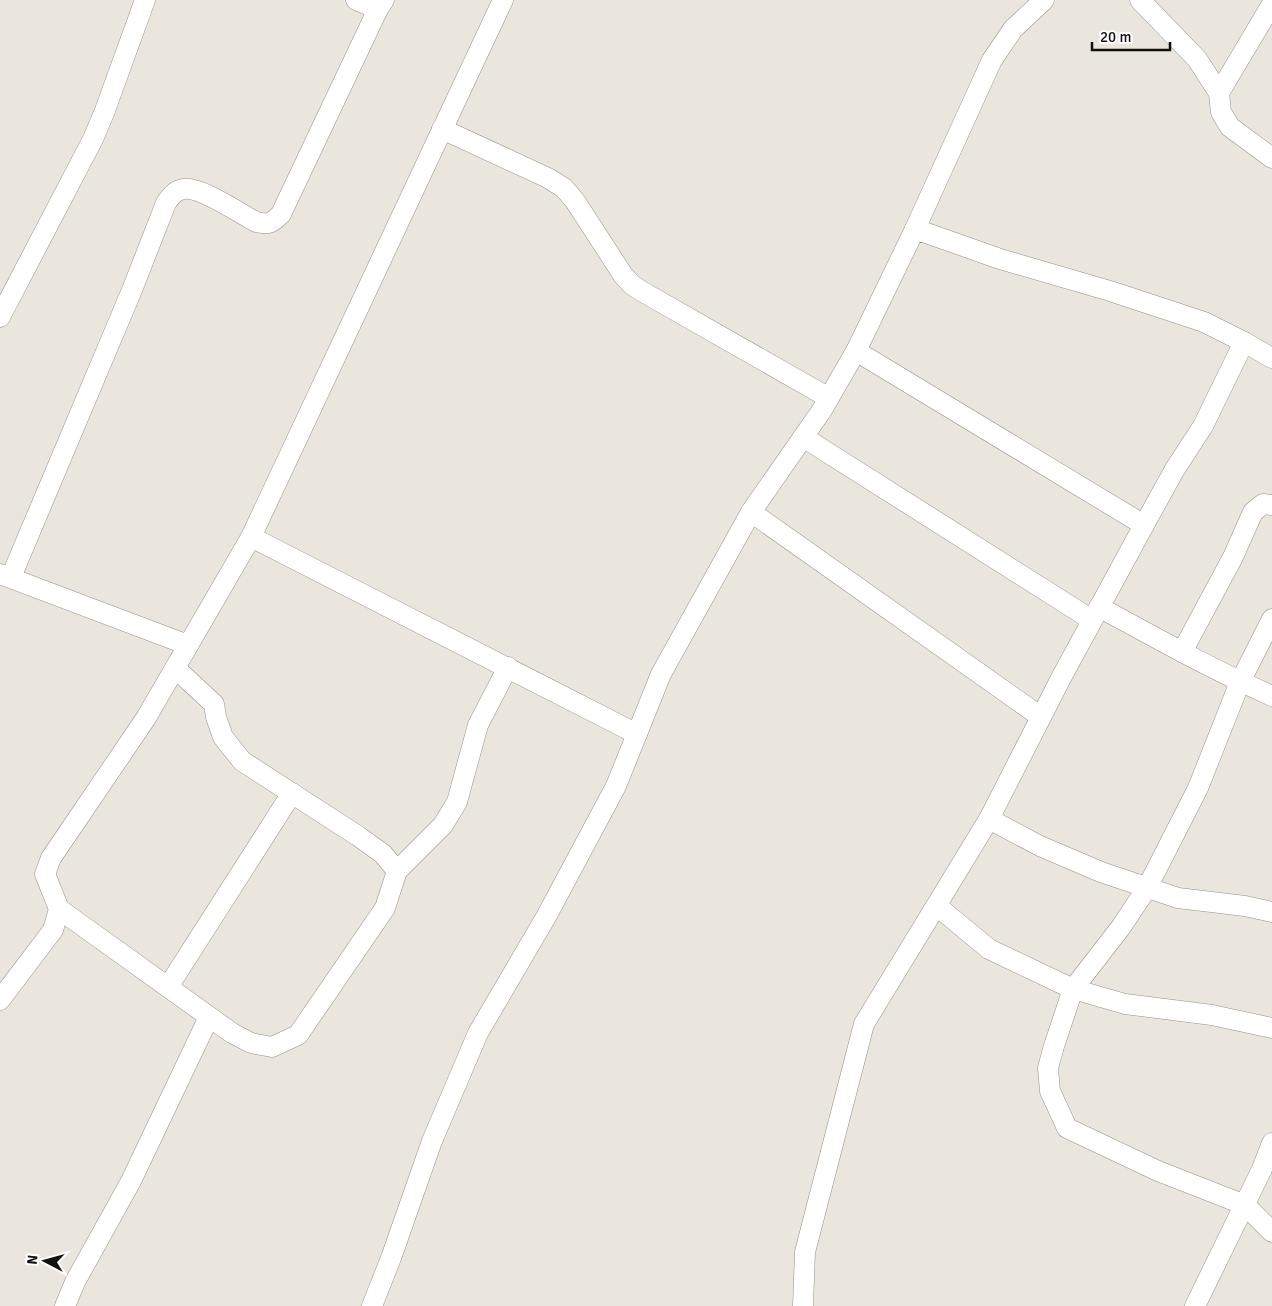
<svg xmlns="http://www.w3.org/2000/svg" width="1272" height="1306" font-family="Signika,sans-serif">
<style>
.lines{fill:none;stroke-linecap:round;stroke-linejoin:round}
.minor-casing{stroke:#969189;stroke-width:21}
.minor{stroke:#fff;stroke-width:20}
</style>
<rect width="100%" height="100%" fill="#ebe6dd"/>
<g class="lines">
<defs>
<g id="minor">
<polyline points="356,0 378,9 384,0"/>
<polyline points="1140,0 1197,59 1219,93 1221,112 1230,127 1272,158"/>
<polyline points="1219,93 1272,4"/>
<polyline points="442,129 548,178 564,188 575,201 623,275 632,285 643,292 829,398"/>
<polyline points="915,229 992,60 1013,29 1044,0"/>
<polyline points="0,317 93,139 104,113 145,0"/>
<polyline points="856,351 1144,525"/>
<polyline points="803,437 1092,620"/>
<polyline points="751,512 1041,717"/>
<polyline points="251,537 637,734"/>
<polyline points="0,574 188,645"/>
<path d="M11,577L132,290L166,203C171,196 175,190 184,189C200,186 241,214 256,222C269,225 272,223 281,214L378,9"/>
<path d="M1099,607C1156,638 1213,670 1272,696"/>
<polyline points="1272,619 1240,682 1198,788 1147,888 1121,927 1073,989 1054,1046 1048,1068 1050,1091 1067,1128 1158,1171 1245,1205 1272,1232"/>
<polyline points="1182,652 1233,557 1253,512 1263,504 1272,505"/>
<polyline points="989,819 1040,846 1101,872 1178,898 1245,906 1272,912"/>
<polyline points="397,871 443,825 457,802 478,725 508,667"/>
<polyline points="937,906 989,949 1073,989 1125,1004 1212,1015 1272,1028"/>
<polyline points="59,909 232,1033 251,1043 272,1047 298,1035 385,908 397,871 383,854 358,836 242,761 223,737 216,717 214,704 175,668"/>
<polyline points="168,987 292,793"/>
<polyline points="0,1000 53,930 59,909 45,874 51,858 146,718 251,537 503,0"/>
<polyline points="65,1306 75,1282 131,1181 209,1017"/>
<polyline points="372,1306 391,1258 432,1141 478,1033 546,917 616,786 661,674 751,512 822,410 856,351 915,229 1000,259 1110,291 1204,322 1244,342 1272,358"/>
<polyline points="803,1306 805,1252 864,1024 989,819 1061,678 1144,525 1175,469 1203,426 1244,342"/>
<polyline points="1195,1306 1262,1169 1272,1143"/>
</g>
</defs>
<!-- minor casing -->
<use href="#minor" class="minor-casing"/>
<!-- minor -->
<use href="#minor" class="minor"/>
</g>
<!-- north arrow -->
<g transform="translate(45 1261) rotate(276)" stroke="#ffffff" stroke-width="4" paint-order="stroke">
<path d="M0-4L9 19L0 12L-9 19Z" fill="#13110e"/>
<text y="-8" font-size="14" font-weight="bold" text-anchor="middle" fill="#13110e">N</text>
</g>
<!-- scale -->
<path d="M1092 42v8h78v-8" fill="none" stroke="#13110e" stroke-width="2.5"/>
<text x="1100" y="42" font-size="15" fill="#13110e" stroke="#ffffff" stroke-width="4" paint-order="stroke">20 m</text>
</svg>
